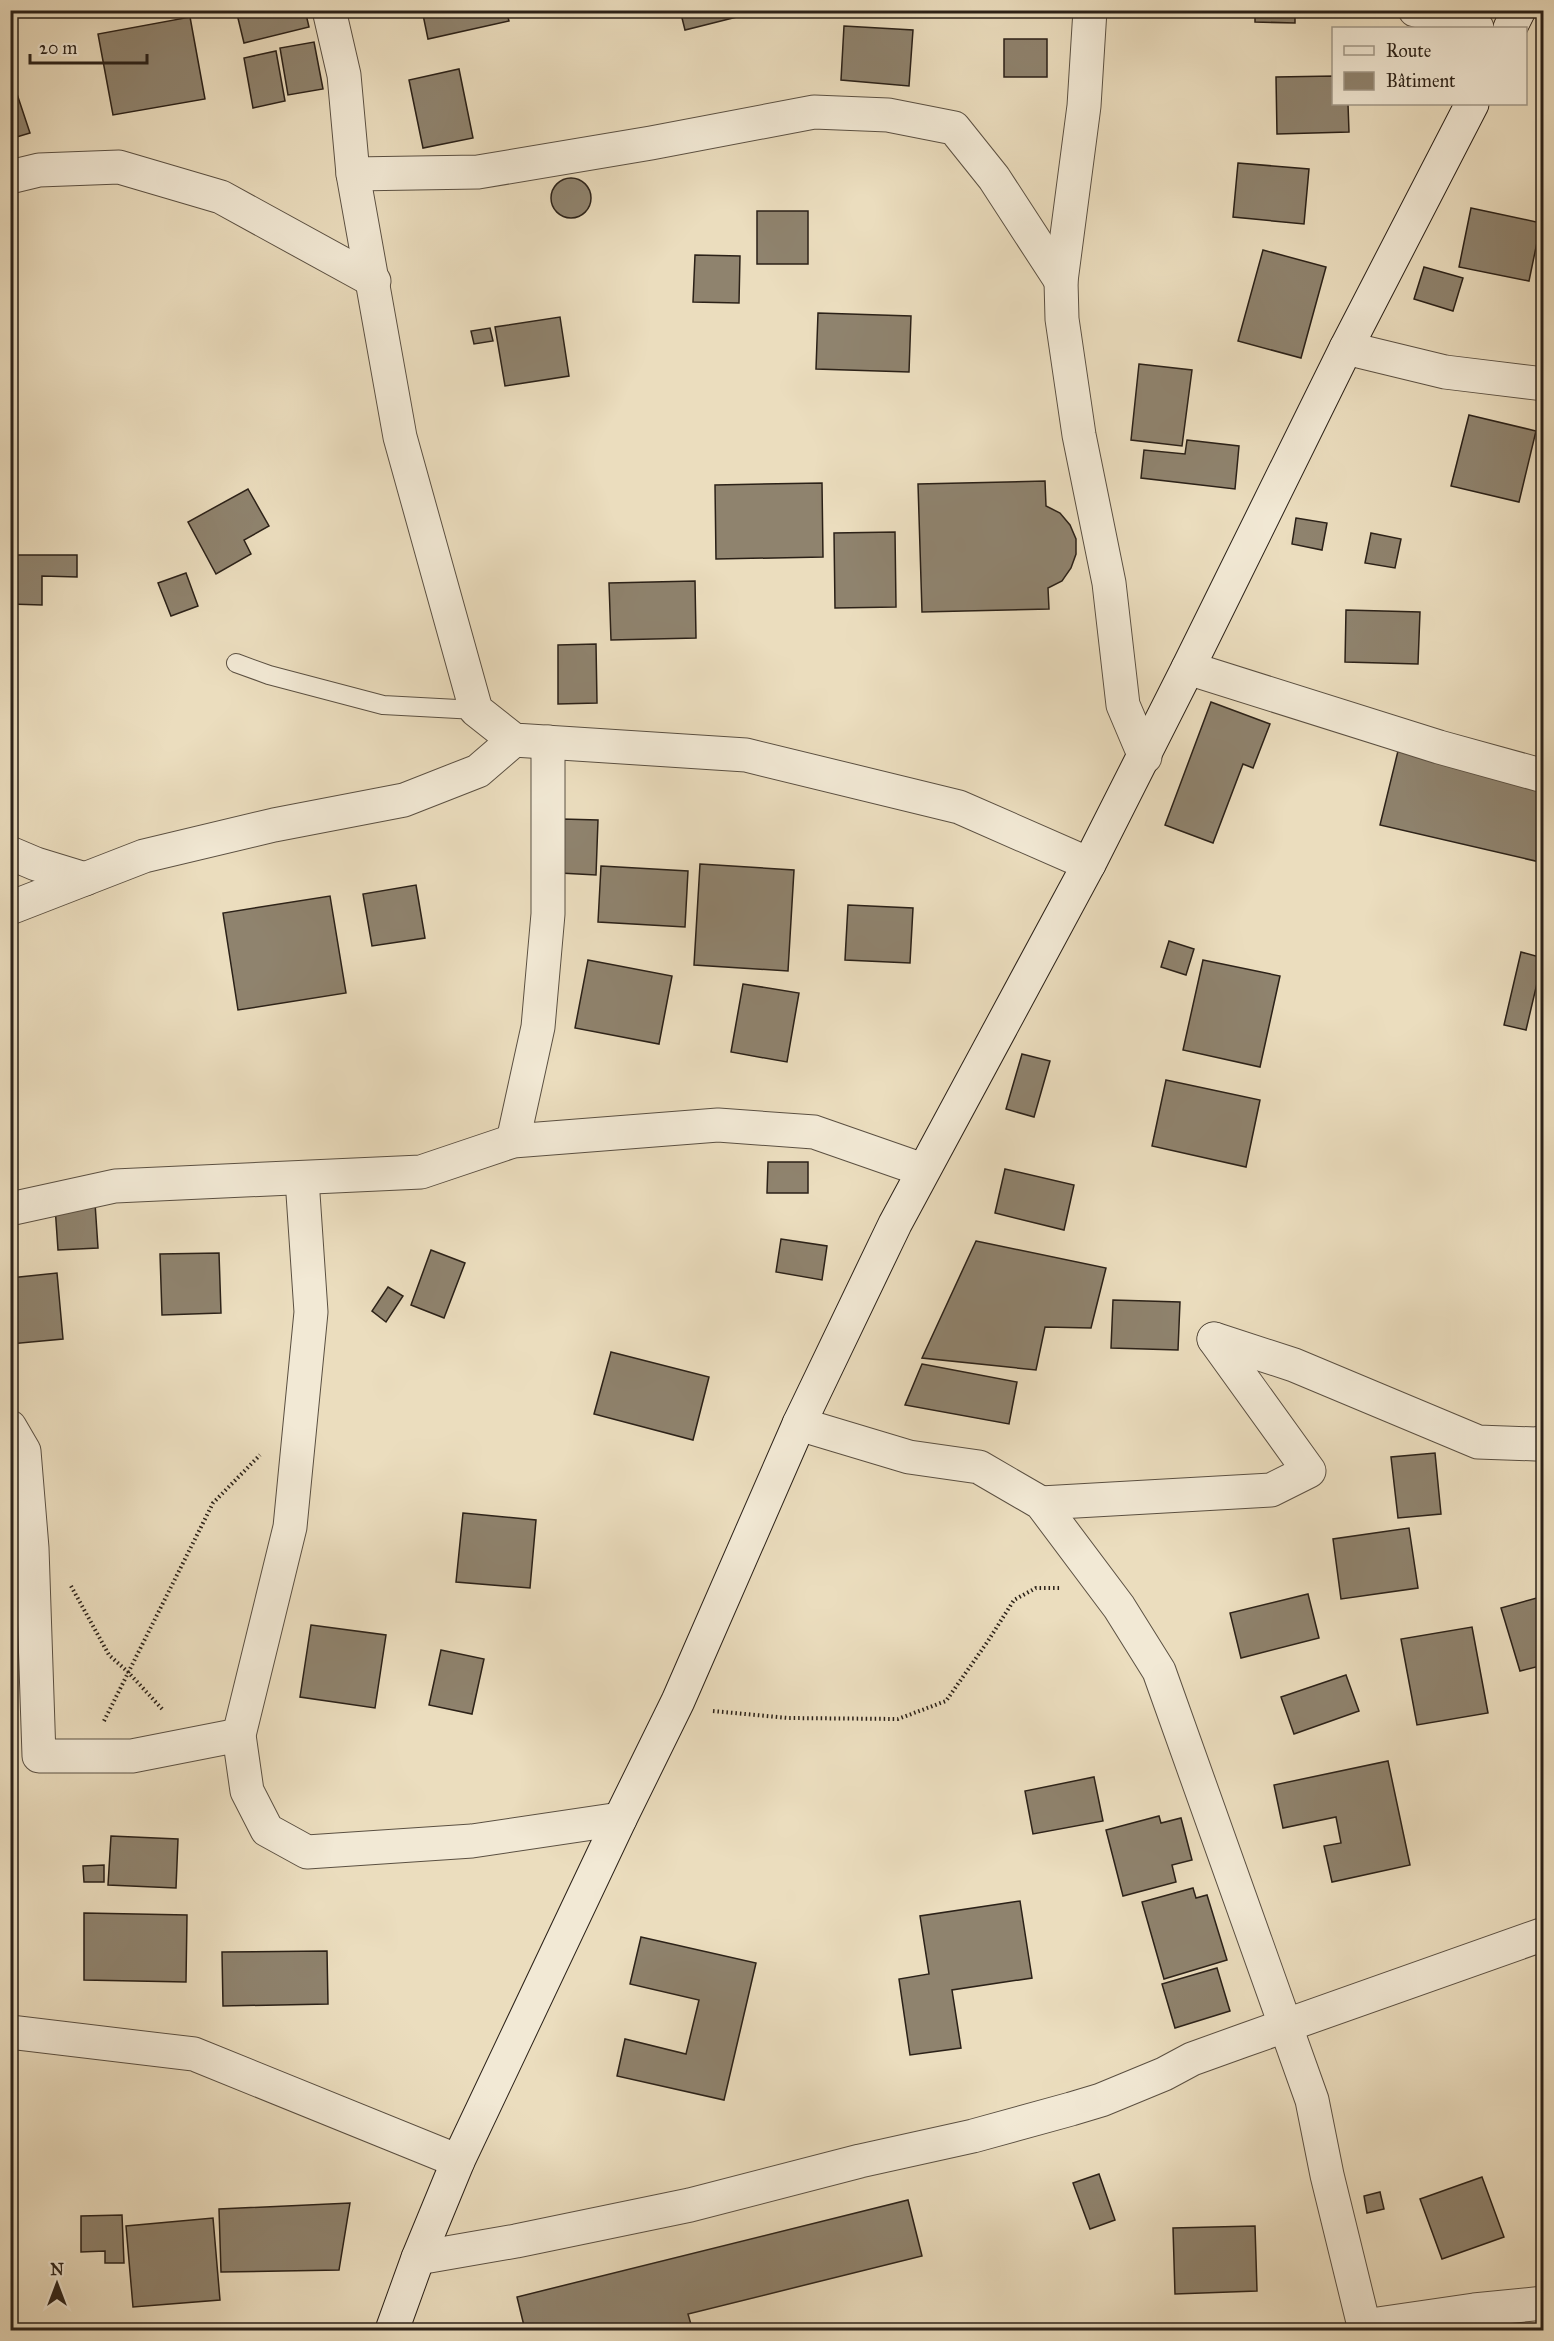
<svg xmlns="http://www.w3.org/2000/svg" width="1554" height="2341" font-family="'IM FELL Great Primer',serif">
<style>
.building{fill:#8f836e;stroke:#2b2118;stroke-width:1.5}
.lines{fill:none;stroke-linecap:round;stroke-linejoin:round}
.service-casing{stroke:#5b5042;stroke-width:20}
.minor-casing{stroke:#5b5042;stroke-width:35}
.secondary-casing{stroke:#2b2118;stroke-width:35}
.path{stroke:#2b2118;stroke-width:4;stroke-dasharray:1.5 3;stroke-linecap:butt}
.service{stroke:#f2e9d5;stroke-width:18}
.minor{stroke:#f2e9d5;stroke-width:33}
.secondary{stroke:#f2e9d5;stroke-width:33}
</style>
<rect width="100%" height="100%" fill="#ebddbe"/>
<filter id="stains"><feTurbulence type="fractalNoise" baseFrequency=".00333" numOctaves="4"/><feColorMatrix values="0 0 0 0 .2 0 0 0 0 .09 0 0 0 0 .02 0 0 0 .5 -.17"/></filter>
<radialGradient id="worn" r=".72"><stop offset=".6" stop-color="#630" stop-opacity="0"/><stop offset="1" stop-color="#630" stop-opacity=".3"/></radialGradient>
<!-- building -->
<g class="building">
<polygon points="236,10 305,10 309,27 244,43"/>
<polygon points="422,10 506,10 509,21 428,39"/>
<polygon points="680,10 748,10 749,14 685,30"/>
<polygon points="1255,10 1295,10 1295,23 1255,22"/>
<polygon points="190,17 205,99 113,115 98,34"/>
<polygon points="844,26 913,30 909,86 841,80"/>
<rect x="1004" y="39" width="43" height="38"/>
<polygon points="314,42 323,89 288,95 280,48"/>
<polygon points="276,51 285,101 253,108 244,58"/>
<polygon points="459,69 473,138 423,148 409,80"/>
<polygon points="10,73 30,133 10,139"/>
<polygon points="1334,76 1334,104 1348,104 1349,132 1277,134 1276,77"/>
<polygon points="1238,163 1309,169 1304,224 1233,217"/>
<circle cx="571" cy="198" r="20"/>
<polygon points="1471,208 1541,223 1529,281 1459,267"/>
<rect x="757" y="211" width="51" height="53"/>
<polygon points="1263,250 1326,267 1301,358 1238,341"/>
<polygon points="695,255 740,256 739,303 693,302"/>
<polygon points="1424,267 1463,278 1453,311 1414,299"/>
<polygon points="818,313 911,316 909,372 816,369"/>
<polygon points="560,317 569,376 505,386 495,327"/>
<polygon points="490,328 493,341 474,344 471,331"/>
<polygon points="1139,364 1192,370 1182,446 1131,440"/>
<polygon points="1469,415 1536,431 1519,502 1451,486"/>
<polygon points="1187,440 1239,446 1235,489 1141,478 1144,450 1185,454"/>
<polygon points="1045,481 1046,506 1060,513 1070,525 1076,539 1076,554 1071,568 1062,581 1048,588 1049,609 922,612 918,484"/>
<polygon points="822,483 823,557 716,559 715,485"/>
<polygon points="248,489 269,526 244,540 251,554 216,574 188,522"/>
<polygon points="1296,518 1327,523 1322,550 1292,544"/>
<polygon points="895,532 896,607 835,608 834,533"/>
<polygon points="1371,533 1401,539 1395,568 1365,563"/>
<polygon points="10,555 77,555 77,577 42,576 42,605 10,604"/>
<polygon points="186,573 198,606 171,616 158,583"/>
<polygon points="695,581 696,638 611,640 609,583"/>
<polygon points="1346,610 1420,612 1418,664 1345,662"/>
<polygon points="596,644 597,703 558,704 558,645"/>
<polygon points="1211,702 1270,724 1253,768 1243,764 1213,843 1165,825"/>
<polygon points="1398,751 1544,785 1544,863 1380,825"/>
<polygon points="562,819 598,820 596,875 560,873"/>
<polygon points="700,864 794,870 788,971 694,965"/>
<polygon points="601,866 688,871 685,927 598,922"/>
<polygon points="416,885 425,938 372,946 363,894"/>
<polygon points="330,896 346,993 238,1010 223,913"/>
<polygon points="848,905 913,908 910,963 845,960"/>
<polygon points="1169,941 1194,949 1186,975 1161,967"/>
<polygon points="1521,952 1543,958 1526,1030 1504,1025"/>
<polygon points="588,960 672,976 659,1044 575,1028"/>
<polygon points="1203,960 1280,976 1260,1067 1183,1050"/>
<polygon points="743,984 799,993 787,1062 731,1052"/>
<polygon points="1022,1054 1050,1061 1034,1117 1006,1109"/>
<polygon points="1166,1080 1260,1100 1246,1167 1152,1146"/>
<polygon points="768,1162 808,1162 808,1193 767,1193"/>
<polygon points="1005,1169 1074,1185 1064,1230 995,1213"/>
<polygon points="95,1203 98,1248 58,1250 55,1206"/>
<polygon points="781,1239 827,1246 822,1280 776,1272"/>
<polygon points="976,1241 1106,1268 1091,1328 1045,1327 1036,1370 922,1358"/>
<polygon points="431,1250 465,1263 444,1318 411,1305"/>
<polygon points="219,1253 221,1313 162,1315 160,1254"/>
<polygon points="57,1273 63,1339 10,1344 10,1278"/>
<polygon points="388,1287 403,1296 386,1322 372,1311"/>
<polygon points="1113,1300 1180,1302 1178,1350 1111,1348"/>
<polygon points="611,1352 709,1377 693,1440 594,1414"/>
<polygon points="922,1364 1017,1382 1009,1424 905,1405"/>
<polygon points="1435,1453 1441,1514 1398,1518 1391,1457"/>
<polygon points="463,1513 536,1520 530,1588 456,1582"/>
<polygon points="1409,1528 1418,1588 1341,1599 1333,1539"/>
<polygon points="1308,1594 1319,1638 1241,1658 1230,1613"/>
<polygon points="1544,1596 1544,1665 1520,1671 1501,1608"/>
<polygon points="311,1625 386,1635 375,1708 300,1697"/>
<polygon points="1472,1627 1488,1713 1417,1725 1401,1639"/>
<polygon points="441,1650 484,1659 472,1714 429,1705"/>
<polygon points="1346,1675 1359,1711 1294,1734 1281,1697"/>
<polygon points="1388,1761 1410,1865 1332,1882 1324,1846 1341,1843 1336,1817 1283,1828 1274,1785"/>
<polygon points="1094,1777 1103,1821 1033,1834 1025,1791"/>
<polygon points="1159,1816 1161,1823 1181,1818 1192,1860 1172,1865 1176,1882 1123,1896 1106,1830"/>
<polygon points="111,1836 178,1839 176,1888 108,1885"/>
<polygon points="104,1865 104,1882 84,1882 83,1866"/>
<polygon points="1193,1888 1196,1898 1207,1895 1227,1960 1164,1979 1142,1902"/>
<polygon points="1020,1901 1032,1978 952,1990 961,2048 910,2055 899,1979 929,1974 920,1916"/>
<polygon points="84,1913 187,1915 186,1982 84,1980"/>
<polygon points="641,1937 756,1963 724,2100 617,2076 625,2039 686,2054 699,2000 630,1984"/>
<polygon points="327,1951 328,2004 223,2006 222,1952"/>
<polygon points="1217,1968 1230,2011 1175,2028 1162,1984"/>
<polygon points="1099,2174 1115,2220 1090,2229 1073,2183"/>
<polygon points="1482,2177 1504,2237 1442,2259 1420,2199"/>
<polygon points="1380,2192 1384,2209 1367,2213 1364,2196"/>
<polygon points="908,2200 922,2256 688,2314 692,2328 682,2330 525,2330 517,2297"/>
<polygon points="350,2203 339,2270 221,2272 219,2209"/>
<polygon points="122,2215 124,2263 105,2263 105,2251 81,2252 81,2216"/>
<polygon points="213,2218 220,2300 133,2307 126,2226"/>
<polygon points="1255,2226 1257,2291 1175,2294 1173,2228"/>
</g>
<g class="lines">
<defs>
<polyline id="service" points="236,663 269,675 383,705 476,710"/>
<g id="minor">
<polyline points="329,10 344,75 353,174 400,437 476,710 514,740 746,755 959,807 1089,864"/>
<polyline points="1090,10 1084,106 1061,281 1062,319 1079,435 1109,583 1123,705 1145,757"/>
<polyline points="1415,10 1477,28"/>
<polyline points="353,174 478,172 651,143 814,112 888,115 954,128 994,178 1061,281"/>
<polyline points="10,177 39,170 119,167 221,197 374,281"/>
<polyline points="1346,348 1445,372 1544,384"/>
<polyline points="1188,668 1439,747 1544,776"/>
<polyline points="10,853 36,864 85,879"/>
<polyline points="10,908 144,856 274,825 404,800 478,771 514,740"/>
<polyline points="513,1141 538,1027 548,914 548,742"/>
<polyline points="302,1179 311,1312 290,1527 239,1735 247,1791 267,1830 307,1852 472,1841 620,1819"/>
<polyline points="10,1209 115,1186 421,1172 513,1141 718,1125 814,1132 923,1170"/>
<polyline points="1214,1339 1294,1365 1478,1442 1536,1444 1544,1442"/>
<polyline points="799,1424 909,1457 979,1467 1041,1503 1119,1607 1159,1671 1312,2100 1327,2175 1365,2330"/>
<polyline points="10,1427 24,1451 32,1548 39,1756 132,1756 239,1735"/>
<polyline points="1041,1503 1271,1490 1309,1471 1214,1339"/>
<polyline points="10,2032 194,2054 458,2161"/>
<polyline points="418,2258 516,2241 690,2205 860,2161 973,2136 1071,2109 1101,2100 1164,2074 1192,2059 1242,2041 1544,1934"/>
<polyline points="1364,2326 1474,2310 1544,2303"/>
</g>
<g id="secondary">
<polyline points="1510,28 1519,10"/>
<polyline points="392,2330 418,2258 458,2161 620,1819 678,1701 799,1424 895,1224 1089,864 1188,668 1346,348 1472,104"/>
</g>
</defs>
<!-- service casing -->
<use href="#service" class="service-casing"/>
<!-- minor casing -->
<use href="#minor" class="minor-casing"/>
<!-- secondary casing -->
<use href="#secondary" class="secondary-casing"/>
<!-- path -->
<g class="path">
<polyline points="71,1586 109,1655 128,1672 164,1711"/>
<polyline points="713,1711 788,1718 898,1719 946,1701 988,1641 1014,1600 1036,1588 1060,1588"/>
<polyline points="104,1721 213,1503 260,1455"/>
</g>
<!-- service -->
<use href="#service" class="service"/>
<!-- minor -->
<use href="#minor" class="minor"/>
<!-- secondary -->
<use href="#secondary" class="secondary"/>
</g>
<!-- margin -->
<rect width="1554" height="2341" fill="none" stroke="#ebddbe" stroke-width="36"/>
<rect x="12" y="12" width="1530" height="2317" fill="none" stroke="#2b2118" stroke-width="3"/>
<rect x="18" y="18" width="1518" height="2305" fill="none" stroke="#2b2118" stroke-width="1.5"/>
<!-- legend -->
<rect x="1332" y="27" width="195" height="78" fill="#f2e9d5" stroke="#a29989" stroke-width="1.5"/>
<rect x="1344" y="46" width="30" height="9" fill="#f2e9d5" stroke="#a29989" stroke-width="1.5"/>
<text x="1386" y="57" font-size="18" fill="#2b2118">Route</text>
<rect x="1344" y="72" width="30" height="18" fill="#8f836e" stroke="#a29989" stroke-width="1.5"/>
<text x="1386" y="87" font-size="18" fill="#2b2118">Bâtiment</text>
<!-- north arrow -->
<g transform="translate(57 2284)" stroke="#f2e9d5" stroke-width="4.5" paint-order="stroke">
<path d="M0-4.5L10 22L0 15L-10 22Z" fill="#2b2118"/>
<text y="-9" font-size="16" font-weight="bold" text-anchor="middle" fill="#2b2118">N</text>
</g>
<!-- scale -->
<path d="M30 54v9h117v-9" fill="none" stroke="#2b2118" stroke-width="3"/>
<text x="39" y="54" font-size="18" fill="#2b2118" stroke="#f2e9d5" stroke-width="4.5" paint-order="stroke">20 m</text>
<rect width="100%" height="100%" filter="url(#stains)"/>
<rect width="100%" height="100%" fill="url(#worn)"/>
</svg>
